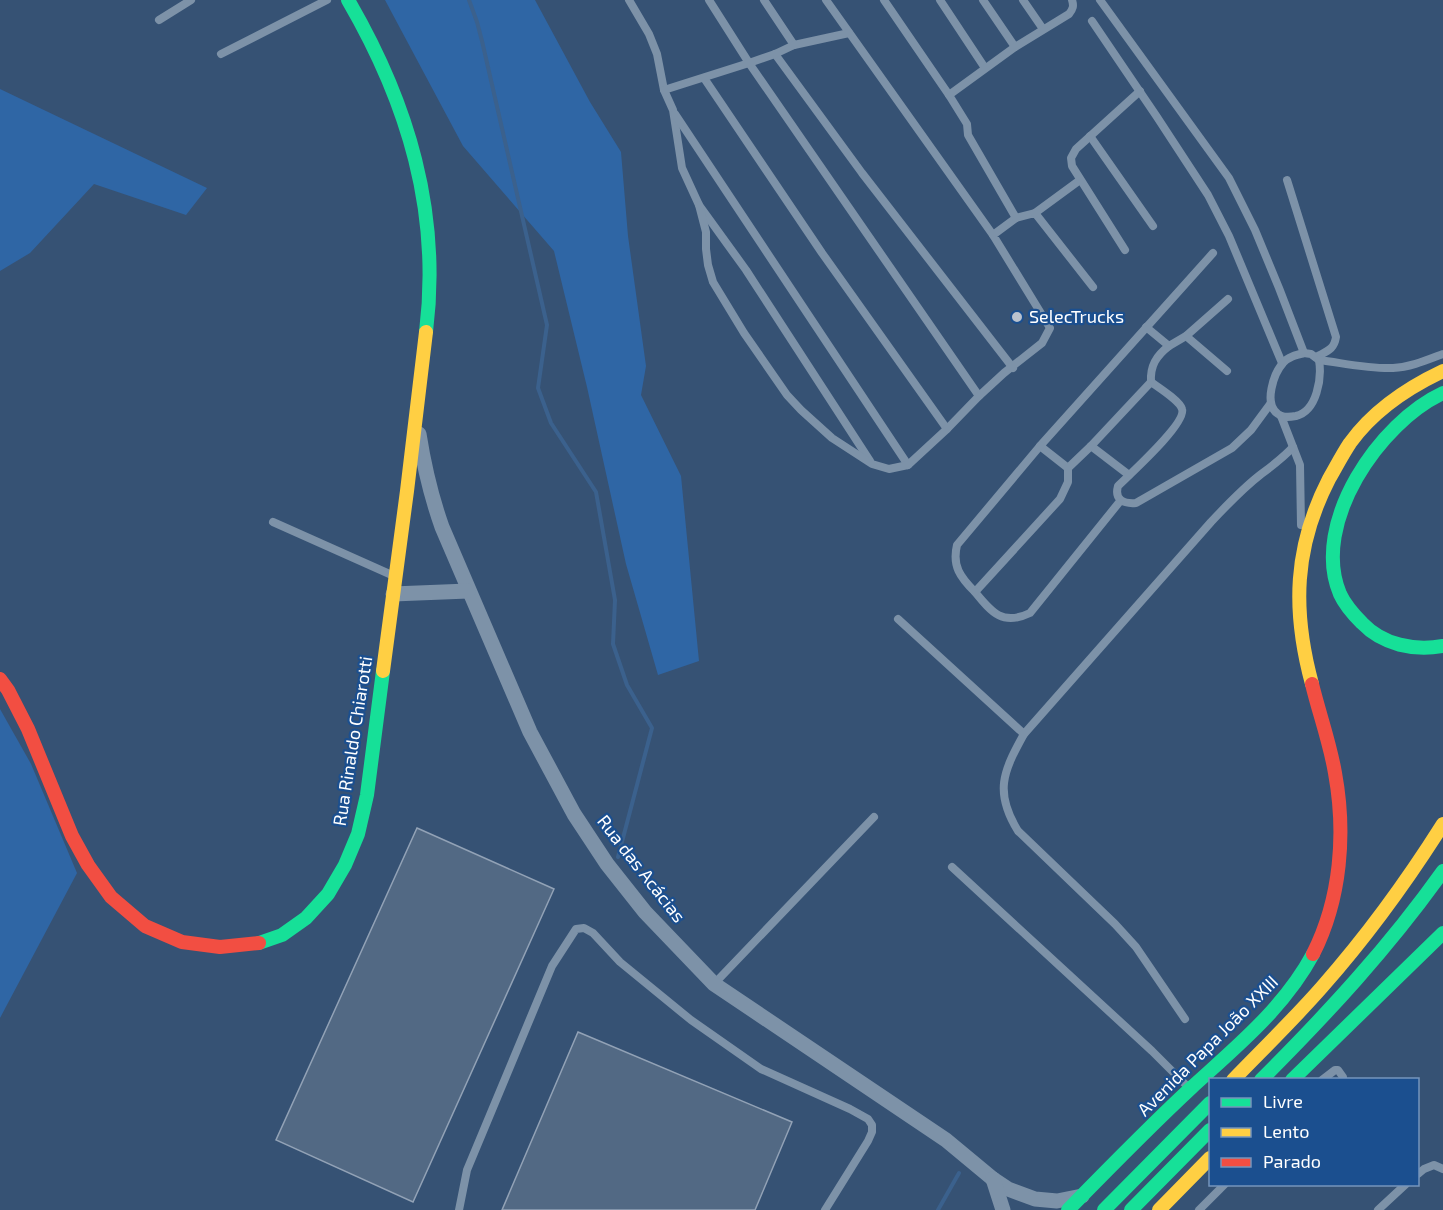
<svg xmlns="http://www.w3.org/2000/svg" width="1443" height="1210" font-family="'Exo 2',sans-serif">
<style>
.green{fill:#2f66a5}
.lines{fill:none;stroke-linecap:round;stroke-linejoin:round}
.stream{stroke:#3b618d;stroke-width:4}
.building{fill:#526984;stroke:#92a2b6;stroke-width:1.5}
.lane{stroke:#7d92a8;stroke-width:8}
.street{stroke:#7d92a8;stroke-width:15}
.fast{stroke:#16e098;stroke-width:14}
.slow{stroke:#ffcf43;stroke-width:14}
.jam{stroke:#f24e42;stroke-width:14}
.poi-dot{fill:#b9c2ce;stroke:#1b4f8f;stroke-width:2}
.labels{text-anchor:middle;stroke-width:4.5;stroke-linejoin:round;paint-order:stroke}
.poi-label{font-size:18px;fill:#fff;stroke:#1b4f8f;text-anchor:start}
.street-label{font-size:18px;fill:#fff;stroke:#1b4f8f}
</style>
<rect width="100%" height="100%" fill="#365274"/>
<!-- green -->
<g class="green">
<polygon points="385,0 535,0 590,102 621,152 628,236 646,366 641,395 681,476 699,661 658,675 626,564 587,387 554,251 463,146"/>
<polygon points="0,89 207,188 186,215 94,184 30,253 0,271"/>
<polygon points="0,709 31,764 77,873 0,1018"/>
</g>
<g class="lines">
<!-- stream -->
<g class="stream">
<polyline points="469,0 477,22 482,41 547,325 538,388 551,423 596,492 615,600 613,644 627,685 652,728 618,857"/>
<polyline points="938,1210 959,1173"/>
</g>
</g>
<!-- building -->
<g class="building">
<polygon points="417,828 554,889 413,1202 276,1140"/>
<polygon points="578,1032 792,1122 755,1210 502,1210"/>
</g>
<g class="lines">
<!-- lane -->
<g class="lane">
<polyline points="629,0 649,34 657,54 664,90 673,110 682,168 699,205 746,270 870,461"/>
<polyline points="709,0 749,63 979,396"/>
<polyline points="764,0 794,45"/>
<polyline points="826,0 993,235"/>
<polyline points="884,0 949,95"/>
<polyline points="940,0 985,68"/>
<polyline points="983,0 1015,47"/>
<polyline points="1023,0 1043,29"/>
<polyline points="1100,0 1229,178 1255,230 1279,288 1304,353"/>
<polyline points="159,20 191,0"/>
<polyline points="1092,21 1157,117 1208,195 1229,236 1282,363"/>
<polyline points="221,54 327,0"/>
<polyline points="775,54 862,173 1013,368"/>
<polyline points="704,78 822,253 947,429"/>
<polyline points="664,90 749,63 775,54 794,45 849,33"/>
<polyline points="675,114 908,465"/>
<polyline points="1090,136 1153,226"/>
<path d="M1287,180L1336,337C1334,350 1327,351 1316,357"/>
<polyline points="699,205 706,232 706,249 708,265 713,282 744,333 787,395 801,410 832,438 872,464 889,469 908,465 947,429 979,396 1004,373 1042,343 1050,328 993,235 1016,218 1035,213 1093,287"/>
<polyline points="1035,213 1080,180"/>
<path d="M1016,218L968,135L967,124L949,95L1015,47L1069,14C1073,9 1074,6 1072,0"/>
<polyline points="1125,250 1072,166 1071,158 1076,149 1140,91"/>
<polyline points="1146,327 1169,346 1186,336 1228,299"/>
<polyline points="1186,336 1227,371"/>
<path d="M1304,353L1311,354L1319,360C1322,378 1317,411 1296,416C1290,417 1283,418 1278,414C1263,404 1274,373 1283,363C1288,357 1296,355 1304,353Z"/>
<path d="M1319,360C1343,363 1369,369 1393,368C1411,367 1427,360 1443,354"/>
<path d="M1151,382C1150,366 1156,356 1169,346"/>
<polyline points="1281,416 1300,465 1301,525"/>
<polyline points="1091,446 1129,475"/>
<polyline points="1068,468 1040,446 1213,253"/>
<path d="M1121,500L1030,613C1003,626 992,613 975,592L1060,499L1068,482V468L1091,446L1151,382C1158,387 1180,401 1182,409C1187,423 1130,474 1118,486C1114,500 1124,504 1136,503L1232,448L1251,430L1271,403"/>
<polyline points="273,522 394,576"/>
<path d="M975,592C960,577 952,566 957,545L1040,446"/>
<polyline points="898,619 1024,734"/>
<polyline points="952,867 1152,1051 1189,1088"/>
<polyline points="714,984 874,817"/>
<path d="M1185,1019L1136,947L1115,924L1018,831C994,792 1003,772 1024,734L1211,522C1226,506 1242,489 1260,475C1272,466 1283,458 1293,447"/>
<polyline points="1322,1080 1335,1070 1338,1070 1343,1077 1343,1080"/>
<polyline points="1418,1174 1424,1169 1434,1165 1443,1169"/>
<polyline points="459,1210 467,1170 552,966 576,929 584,928 593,933 620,962 691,1020 761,1069 850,1109 868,1119 872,1125 872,1132 868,1141 825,1210"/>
<polyline points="1199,1210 1225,1184"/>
<polyline points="1378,1210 1406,1184"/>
</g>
<!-- street -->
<g class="street">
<path d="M419,434C424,466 431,496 442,527L530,732L574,814L607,864L645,912L714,984L946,1140L993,1179L1008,1189L1035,1199L1057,1201L1082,1196"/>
<polyline points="393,594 468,591"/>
<polyline points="993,1179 1003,1210"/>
</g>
<!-- fast -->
<g class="fast">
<path d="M348,0C408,103 441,212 426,332"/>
<path d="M1443,393C1380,422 1310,523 1340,594C1345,605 1354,615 1362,623C1383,645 1414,651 1443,646"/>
<polyline points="259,943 282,935 306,918 328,894 345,865 358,834 367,795 383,671"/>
<path d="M1261,1080C1327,1014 1389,947 1443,871"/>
<polyline points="1292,1080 1443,933"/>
<path d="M1068,1210C1108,1169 1149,1127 1191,1088C1236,1047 1284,1008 1313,954"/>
<polyline points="1104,1210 1210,1103"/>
<polyline points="1131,1210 1210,1130"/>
</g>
<!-- slow -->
<g class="slow">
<polyline points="383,671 407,491 426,332"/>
<path d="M1312,684C1292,610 1294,547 1329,479C1336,467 1342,455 1350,443C1373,411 1407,388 1443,371"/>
<path d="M1233,1080C1263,1049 1294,1019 1322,987C1367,936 1407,881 1443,824"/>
<polyline points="1159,1210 1210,1158"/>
</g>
<!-- jam -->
<g class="jam">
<polyline points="0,679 8,690 28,729 72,836 88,865 111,897 145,926 182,942 220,947 259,943"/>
<path d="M1312,684C1319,713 1330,743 1335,773C1346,833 1341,899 1313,954"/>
</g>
</g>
<!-- markers -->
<circle class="poi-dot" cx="1017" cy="317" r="6"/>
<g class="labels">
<!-- poi labels -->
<g class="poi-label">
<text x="1029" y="323">SelecTrucks</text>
</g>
<!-- street labels -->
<g class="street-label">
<text transform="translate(353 741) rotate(-81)" y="6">Rua Rinaldo Chiarotti</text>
<text transform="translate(641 869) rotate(52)" y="6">Rua das Acácias</text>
<text transform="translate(1208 1046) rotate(-45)" y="6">Avenida Papa João XXIII</text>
</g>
</g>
<!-- legend -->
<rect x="1209" y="1078" width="210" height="108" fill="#1b4f8f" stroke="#7695bc" stroke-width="1.5"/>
<rect x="1221" y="1098" width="30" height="9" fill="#16e098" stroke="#7695bc" stroke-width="1.5"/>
<text x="1263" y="1108" font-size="18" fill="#ffffff">Livre</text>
<rect x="1221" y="1128" width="30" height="9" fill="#ffcf43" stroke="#7695bc" stroke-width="1.5"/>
<text x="1263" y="1138" font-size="18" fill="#ffffff">Lento</text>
<rect x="1221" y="1158" width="30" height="9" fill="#f24e42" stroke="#7695bc" stroke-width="1.5"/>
<text x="1263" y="1168" font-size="18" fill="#ffffff">Parado</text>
</svg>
